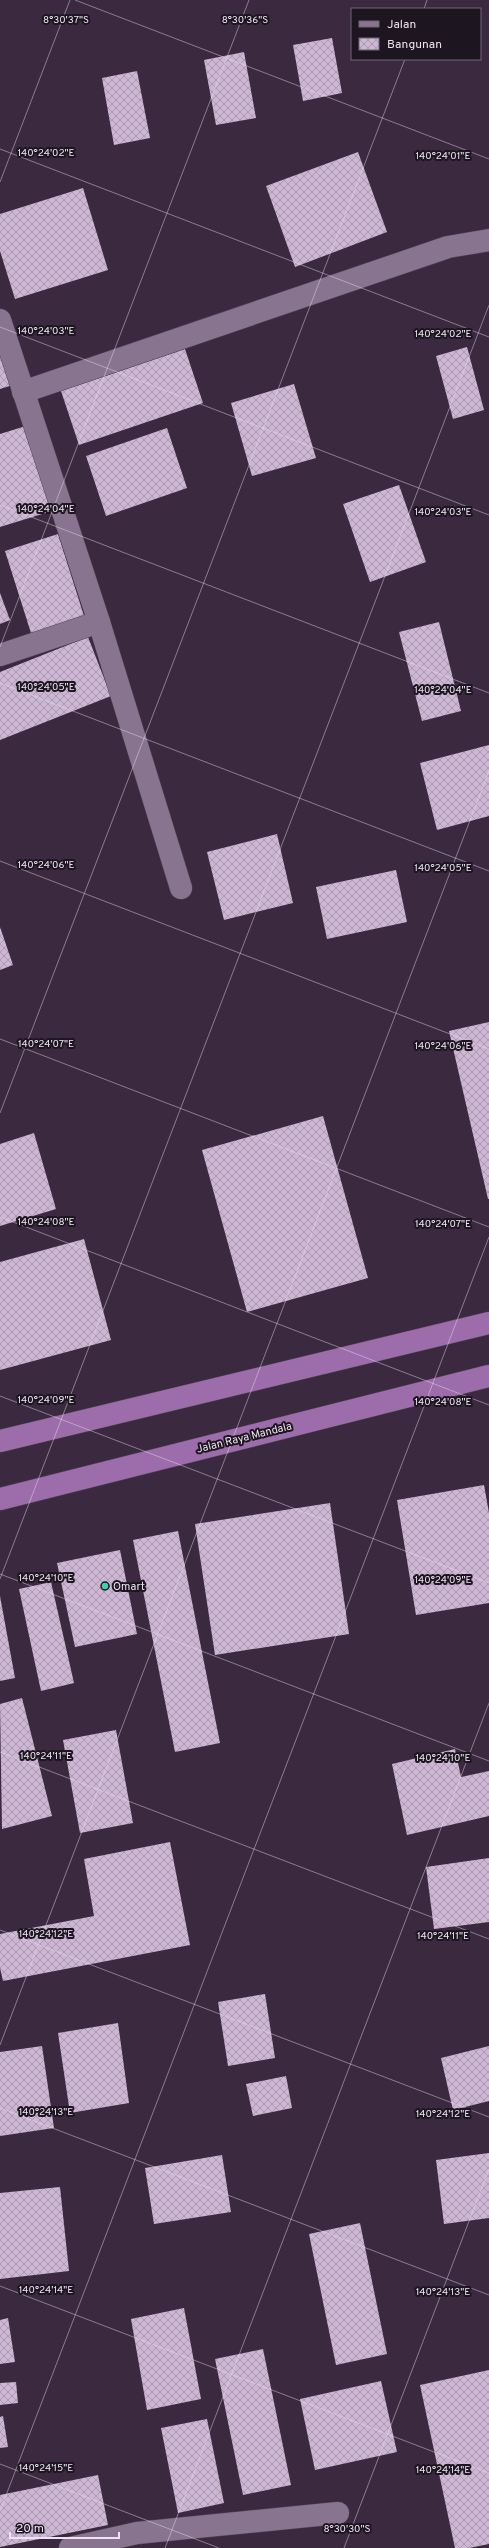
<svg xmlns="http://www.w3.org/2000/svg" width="489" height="2548" font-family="Overpass,sans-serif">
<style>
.building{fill:url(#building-cross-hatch)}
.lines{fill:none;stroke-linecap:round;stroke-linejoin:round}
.minor-casing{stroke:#56485b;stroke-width:23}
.highway-casing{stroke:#56485b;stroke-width:23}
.minor{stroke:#88748e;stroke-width:22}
.highway{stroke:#9c6daa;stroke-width:22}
.ticks{fill:none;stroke:#eee3f2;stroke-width:1;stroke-opacity:0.45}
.poi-dot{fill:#38d4a6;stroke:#1d1520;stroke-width:1.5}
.labels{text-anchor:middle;stroke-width:4;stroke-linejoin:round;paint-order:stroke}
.street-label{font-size:11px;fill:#eee3f2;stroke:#1d1520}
.poi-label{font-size:11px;fill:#eee3f2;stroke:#1d1520;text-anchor:start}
.ticks-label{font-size:10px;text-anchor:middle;fill:#eee3f2;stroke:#1d1520;stroke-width:4;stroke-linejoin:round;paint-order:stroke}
</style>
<defs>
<pattern id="building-cross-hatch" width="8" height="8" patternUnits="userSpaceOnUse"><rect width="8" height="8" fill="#ccb6d3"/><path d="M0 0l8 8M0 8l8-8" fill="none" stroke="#ab9ab0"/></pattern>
</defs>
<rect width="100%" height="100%" fill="#3b2940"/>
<!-- building -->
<g class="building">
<polygon points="332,38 342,93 303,101 293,45"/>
<polygon points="244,52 256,118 216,125 204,60"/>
<polygon points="137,71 150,138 114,145 102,78"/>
<polygon points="358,152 387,232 295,267 266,186"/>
<polygon points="83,188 108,270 15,299 0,251 0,214"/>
<polygon points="0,335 16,384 0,389"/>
<polygon points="467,347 484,410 453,419 436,356"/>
<polygon points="185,349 203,403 79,445 61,391"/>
<polygon points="294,384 316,458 252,476 231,403"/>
<polygon points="29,425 55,510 0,527 0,434"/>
<polygon points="167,428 187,488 106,516 86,456"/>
<polygon points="399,485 426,562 370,582 343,504"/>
<polygon points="58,534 84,616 31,633 5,551"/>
<polygon points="0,593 10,620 0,624"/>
<polygon points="439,622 461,711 422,721 399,632"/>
<polygon points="88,637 111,696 0,740 0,672"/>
<polygon points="489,745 489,816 437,830 420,763"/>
<polygon points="277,834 293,903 224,920 207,852"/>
<polygon points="396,870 407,922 327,939 316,887"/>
<polygon points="0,927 13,965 0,970"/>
<polygon points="489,1022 489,1199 488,1199 449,1031"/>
<polygon points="323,1116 368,1278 247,1312 202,1150"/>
<polygon points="34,1133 56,1209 0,1226 0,1144"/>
<polygon points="84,1239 111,1340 0,1370 0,1262"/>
<polygon points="484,1485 489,1513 489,1603 416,1615 397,1500"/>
<polygon points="330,1503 349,1634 215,1655 195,1524"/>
<polygon points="178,1531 220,1743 175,1752 133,1540"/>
<polygon points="120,1550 137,1634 75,1647 57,1563"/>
<polygon points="51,1582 74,1683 41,1691 19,1589"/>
<polygon points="0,1596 15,1678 0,1681"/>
<polygon points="22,1698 52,1816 2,1829 0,1704"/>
<polygon points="116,1730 133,1823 80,1833 63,1740"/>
<polygon points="455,1749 461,1777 489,1771 489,1816 407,1835 392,1764"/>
<polygon points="170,1842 190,1945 3,1981 0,1968 0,1934 94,1916 84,1859"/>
<polygon points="489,1858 489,1922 434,1929 426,1867"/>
<polygon points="265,1994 275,2058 228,2066 218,2002"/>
<polygon points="118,2023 129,2103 70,2113 58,2033"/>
<polygon points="42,2046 54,2128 0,2136 0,2052"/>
<polygon points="489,2046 489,2101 453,2110 441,2058"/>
<polygon points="286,2076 292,2108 253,2116 246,2084"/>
<polygon points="489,2153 489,2218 444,2224 436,2160"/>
<polygon points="222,2155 231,2212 154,2224 145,2168"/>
<polygon points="60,2187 69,2271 0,2279 0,2193"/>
<polygon points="360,2223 387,2354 336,2365 309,2234"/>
<polygon points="184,2308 201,2399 147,2410 131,2319"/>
<polygon points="8,2318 15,2362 0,2364 0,2320"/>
<polygon points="263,2349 291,2485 243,2495 215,2359"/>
<polygon points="489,2370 489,2544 469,2548 455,2548 420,2385"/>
<polygon points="381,2381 397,2452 315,2470 300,2399"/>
<polygon points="16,2382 18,2403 0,2405 0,2383"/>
<polygon points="3,2416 8,2447 0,2448 0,2417"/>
<polygon points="207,2419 224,2503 178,2513 161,2428"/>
<polygon points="98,2475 108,2525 0,2547 0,2495"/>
</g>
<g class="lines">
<defs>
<g id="minor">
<polyline points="0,320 99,622 181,888"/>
<polyline points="23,392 448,247 489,240"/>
<polyline points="0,655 99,622"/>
<polyline points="70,2548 137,2533 338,2513"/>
</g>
<g id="highway">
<polyline points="0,1441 489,1323"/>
<polyline points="0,1499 489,1376"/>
</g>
</defs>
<!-- minor casing -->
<use href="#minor" class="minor-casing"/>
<!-- highway casing -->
<use href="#highway" class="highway-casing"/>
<!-- minor -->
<use href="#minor" class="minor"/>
<!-- highway -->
<use href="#highway" class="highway"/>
</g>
<!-- ticks -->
<path class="ticks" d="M75,0L489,159M424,9L427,0M0,149L489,337M0,182L70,0M0,327L489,515M0,505L489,693M0,647L249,0M0,683L489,871M0,861L489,1049M0,1039L489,1227M0,1113L405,59M0,1217L489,1405M0,1396L489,1583M0,1574L489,1761M0,1579L489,305M0,1752L489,1939M0,1930L489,2117M0,2045L489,771M0,2108L489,2295M0,2286L489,2473M0,2464L219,2548M0,2511L489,1237M165,2548L489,1703M344,2548L489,2169"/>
<!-- markers -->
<circle class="poi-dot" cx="105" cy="1586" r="4"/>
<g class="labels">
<!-- street labels -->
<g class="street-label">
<text transform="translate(244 1437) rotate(-14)" y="4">Jalan Raya Mandala</text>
</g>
<!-- poi labels -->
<g class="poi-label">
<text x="113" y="1590">Omart</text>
</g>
</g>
<g class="ticks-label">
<text x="66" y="23">8°30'37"S</text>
<text x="245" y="23">8°30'36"S</text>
<text x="46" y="156">140°24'02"E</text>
<text x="443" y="159">140°24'01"E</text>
<text x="46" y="334">140°24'03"E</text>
<text x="443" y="337">140°24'02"E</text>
<text x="46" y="512">140°24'04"E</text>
<text x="443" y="515">140°24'03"E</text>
<text x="46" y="690">140°24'05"E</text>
<text x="443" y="693">140°24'04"E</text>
<text x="46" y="868">140°24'06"E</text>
<text x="443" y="871">140°24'05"E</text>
<text x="46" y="1047">140°24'07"E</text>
<text x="443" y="1049">140°24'06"E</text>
<text x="46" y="1225">140°24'08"E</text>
<text x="443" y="1227">140°24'07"E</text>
<text x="46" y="1403">140°24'09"E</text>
<text x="443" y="1405">140°24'08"E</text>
<text x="46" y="1581">140°24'10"E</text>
<text x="443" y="1583">140°24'09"E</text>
<text x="46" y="1759">140°24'11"E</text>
<text x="443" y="1761">140°24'10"E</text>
<text x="46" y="1937">140°24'12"E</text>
<text x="443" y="1939">140°24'11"E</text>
<text x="46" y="2115">140°24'13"E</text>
<text x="443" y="2117">140°24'12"E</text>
<text x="46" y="2293">140°24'14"E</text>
<text x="443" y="2295">140°24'13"E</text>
<text x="46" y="2471">140°24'15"E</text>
<text x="443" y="2473">140°24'14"E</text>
<text x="347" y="2532">8°30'30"S</text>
</g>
<!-- legend -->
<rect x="351" y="8" width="130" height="52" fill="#1d1520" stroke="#716774"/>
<rect x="359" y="21" width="20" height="6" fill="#88748e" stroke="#716774"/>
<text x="387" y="28" font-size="12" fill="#eee3f2">Jalan</text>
<rect x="359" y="38" width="20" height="12" fill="url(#building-cross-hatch)" stroke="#716774"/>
<text x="387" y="48" font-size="12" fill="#eee3f2">Bangunan</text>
<!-- scale -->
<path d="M10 2532v6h109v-6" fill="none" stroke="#eee3f2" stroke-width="2"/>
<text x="16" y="2532" font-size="12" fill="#eee3f2" stroke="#1d1520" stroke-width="3" paint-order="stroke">20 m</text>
</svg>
